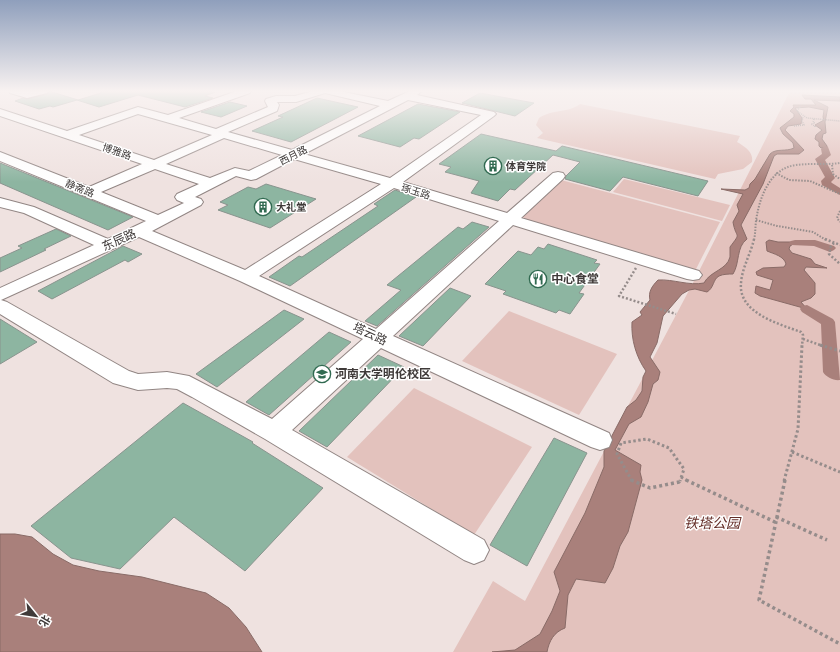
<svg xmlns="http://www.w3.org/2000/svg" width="840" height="652" font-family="'PT Serif','Noto Sans SC',serif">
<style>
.green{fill:#e3c2bd}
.water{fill:#a9807b;stroke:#896b67}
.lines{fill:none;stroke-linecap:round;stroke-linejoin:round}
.canal{fill:#a9807b;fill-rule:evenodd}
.building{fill:#8db5a1;stroke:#89948e}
.minor-casing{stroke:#928684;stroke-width:2}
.path-far4{stroke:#958c8b;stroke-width:1.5;stroke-dasharray:1 1;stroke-linecap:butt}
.path-far3{stroke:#958c8b;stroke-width:2;stroke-dasharray:1.5 1.5;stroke-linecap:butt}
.path-far2{stroke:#958c8b;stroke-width:2.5;stroke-dasharray:2 2;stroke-linecap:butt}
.path-far1{stroke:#958c8b;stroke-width:3;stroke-dasharray:2.5 2.5;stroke-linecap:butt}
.path{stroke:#958c8b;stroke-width:3.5;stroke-dasharray:3 3;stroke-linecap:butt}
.minor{fill:#fff;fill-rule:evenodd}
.labels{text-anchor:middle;stroke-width:3;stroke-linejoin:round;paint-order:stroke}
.far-street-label{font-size:10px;fill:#3f3a39;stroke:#fff}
.far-poi-label{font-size:10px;font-weight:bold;fill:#3f3a39;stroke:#fff;text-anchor:start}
.street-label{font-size:12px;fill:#3f3a39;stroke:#fff}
.poi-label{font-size:12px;font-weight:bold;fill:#3f3a39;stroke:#fff;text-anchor:start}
.near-park-label{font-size:14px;font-style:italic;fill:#642d27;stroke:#fff}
</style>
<rect width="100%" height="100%" fill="#efe2e0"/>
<!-- green -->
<g class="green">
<polygon points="790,91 840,91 840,652 453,652 493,581 525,601 695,279"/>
<path d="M580,104L740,136L737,142C744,146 754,152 752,162L743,169L718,174L715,179L537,138L543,133L536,125L539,118C552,109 569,113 580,104Z"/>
<polygon points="624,179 730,205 722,221 613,192"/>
<polygon points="561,180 720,222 695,271 520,218"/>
<polygon points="509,311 617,354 579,415 462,361"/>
<polygon points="414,388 532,447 474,535 347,457"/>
</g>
<!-- water -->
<g class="water">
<path d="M802,95L840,97V101L814,100L828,107L825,122L826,133L823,134L822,139L827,146V148H821L819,146V142L815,139L816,135L822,130L815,125L824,120L823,117L824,110L809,107L795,108L802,118L801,124L788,126L785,130L804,150L799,154H777L774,156L763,184L741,225L747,239C736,247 740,263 733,274C729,274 723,274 719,276C713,279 714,288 707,292L695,289L689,290L682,294L663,316L657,343L650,357L660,372L658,380L653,384L648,402L641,417L629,424L615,450L641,465L640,472L642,480L628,532L620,546L613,568L605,583L576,579L568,595L565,628C554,632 549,641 547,652H492L515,650L540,634L552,611L560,591L554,572L585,513L604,467V451L627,407L636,400L642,391L643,377L646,371C636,357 631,339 632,322L642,315L640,312L650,300C648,292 652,286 658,280C673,279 689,286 704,283C710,271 727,270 730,257C730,254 730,250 730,247C742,231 736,240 733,222L739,211L737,205L743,194L721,189L745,190L749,188L750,184L755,179L770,154C776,148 786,152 794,148L793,143L783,134L780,128L794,117V114L790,111L794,107L793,105H816L811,99H805Z"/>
<path d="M769,240L778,242H794L795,243L790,246L789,249L792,253L811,259L815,264L827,268L806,267L804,270L815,283V294L811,298L801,302L807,309L760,296L755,293L756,286L770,290L773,280L757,275L756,272L763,268L784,267L786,264C784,256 774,254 767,251L766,242Z"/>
<polygon points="0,534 15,534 32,537 53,554 73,565 99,571 142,577 206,593 229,608 246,627 262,652 0,652"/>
</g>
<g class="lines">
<!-- canal -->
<g class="canal">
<polygon points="825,146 828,147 831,155 825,160 835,178 831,182 832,183 840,188 840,195 822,185 821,181 825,177 815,159 822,154 821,149"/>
<polygon points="795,240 815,240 834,246 836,248 834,250 830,252 814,246 791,245 789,243 791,241"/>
<path d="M807,305L833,319L835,322L840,380C834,381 826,377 823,372L821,324L802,312L800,309L802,306Z"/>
</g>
</g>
<!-- building -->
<g class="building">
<polygon points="49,91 78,100 101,93 101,91 215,91 215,92 205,96 213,98 185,107 138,95 99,107 77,100 53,107 50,106 39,109 15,101 23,98 27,99 47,94"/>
<polygon points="480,93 534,103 515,116 462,103"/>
<polygon points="317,98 358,107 291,142 252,131 283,117 278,116"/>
<polygon points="230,102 247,106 221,117 201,112"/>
<polygon points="418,104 460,112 419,139 414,138 400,147 358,136"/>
<polygon points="481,134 556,151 562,146 708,181 698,196 623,177 610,191 565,179 566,176 580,162 553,155 515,190 510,189 498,201 471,193 479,181 445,172 451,167 439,164"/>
<polygon points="0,163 133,217 108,230 0,183"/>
<polygon points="266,184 316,199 270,228 218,210 228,205 220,202 248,187 256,189"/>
<polygon points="395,190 416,197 290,286 269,277 299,256 302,257 378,206 374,204"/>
<polygon points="472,222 489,227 377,326 365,321 401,290 387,285 458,227 463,229"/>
<polygon points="56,229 71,236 44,249 46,250 0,272 0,258 22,248 18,246"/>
<polygon points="548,244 597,260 594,263 600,264 579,293 584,294 570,314 559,310 556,313 503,294 506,291 485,284 518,251 531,255 538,247 544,249"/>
<polygon points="123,246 142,254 128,262 125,260 52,299 38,291"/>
<polygon points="450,288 471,296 423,346 399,336"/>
<polygon points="284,310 304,319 217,387 196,374"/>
<polygon points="0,319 37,342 0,364"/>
<polygon points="329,332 351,342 269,415 246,402"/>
<polygon points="378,355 404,367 327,447 299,431"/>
<polygon points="183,403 253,442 252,443 323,488 245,571 174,517 120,569 71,558 31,526"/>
<polygon points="554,438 587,453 527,566 490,545"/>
</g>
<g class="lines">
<defs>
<g id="minor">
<polygon points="9,91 48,91 47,93 27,98 10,93"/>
<path d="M237,91H251L250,93L179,118L216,129L268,107L265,101L266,99L276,96H295L313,91H339L388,101L410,91H422L417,95L494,112L496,114L494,116L403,182L507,213L553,173L558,172L563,173L565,176L563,179L521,218L699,271L702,275L699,279L693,280L687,279L513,225L393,336L609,433L612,440L609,447L600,450L591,447L381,348L292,430L484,540L489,550L484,560L474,564L464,560L265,439L192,397L177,389L167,388L138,390L113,383L0,314V288L94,245L24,213L0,207V198L34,207L108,239L146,221L0,161V152L89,187L142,164L0,116V109L67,131L138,107L168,115ZM325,93L380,106L292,150L228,132L277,111L279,105L277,102H296ZM408,100L481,115L390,178L304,154ZM138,114L212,135L154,160L79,135ZM224,138L282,155L249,171L235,168L210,178L166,164ZM294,159L381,184L245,270L152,231L201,205L203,202L201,199L195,197L236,176L251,180L256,179ZM155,169L199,184L177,194L175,197L177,200L184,203L158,215L101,192ZM394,188L499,221L376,329L259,276ZM139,237L240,281L363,339L272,419L189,376L167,372L138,374L129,371L7,302L1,300Z"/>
</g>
</defs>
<!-- minor casing -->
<use href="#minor" class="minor-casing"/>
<!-- path-far4 -->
<g class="path-far4">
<polyline points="800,107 797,111 807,118 840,121"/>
<polyline points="814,119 813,122 815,123 811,124 815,126 815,128"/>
<polyline points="794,126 804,125 802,121 803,117"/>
</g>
<!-- path-far3 -->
<g class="path-far3">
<polyline points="832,165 833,174 840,179"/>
<polyline points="776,173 789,180 810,181 840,194"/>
<polyline points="840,211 837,218 840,222"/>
<polyline points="756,220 777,226 813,232 826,240"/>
<path d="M754,240C756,231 755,223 757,215C761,193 772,168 796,165C811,163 826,165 840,163"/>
</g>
<!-- path-far2 -->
<g class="path-far2">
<path d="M754,239C751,253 742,268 741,283C738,313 779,324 801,332L803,335L802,346"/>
<polyline points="825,239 840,245"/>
<polyline points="834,243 831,246 829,254 840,264"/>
<polyline points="636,268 619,296 676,314"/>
<polyline points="803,339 823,346"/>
</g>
<!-- path-far1 -->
<g class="path-far1">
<polyline points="820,345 840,351"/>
<polyline points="792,452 840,472"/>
<polyline points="681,477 688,481"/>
<polyline points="632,481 617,454 621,443 647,439 669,448 684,469 680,481"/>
<polyline points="784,481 798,429 802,345"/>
</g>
<!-- path -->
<g class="path">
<polyline points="631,480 650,488 679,482 680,480"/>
<polyline points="686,480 775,522"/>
<polyline points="785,480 759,600 840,644"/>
<polyline points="776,517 827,540"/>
</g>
<!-- minor -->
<use href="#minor" class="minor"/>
</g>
<!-- sky -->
<linearGradient id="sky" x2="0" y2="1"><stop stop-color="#8f9fbc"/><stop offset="0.5" stop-color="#f8f2f1"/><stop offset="1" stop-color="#f8f2f1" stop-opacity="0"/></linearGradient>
<rect width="840" height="182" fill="url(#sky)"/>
<!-- icons -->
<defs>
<symbol id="building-ring" viewBox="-11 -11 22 22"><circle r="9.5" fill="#fff" stroke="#316a51" stroke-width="1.5"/><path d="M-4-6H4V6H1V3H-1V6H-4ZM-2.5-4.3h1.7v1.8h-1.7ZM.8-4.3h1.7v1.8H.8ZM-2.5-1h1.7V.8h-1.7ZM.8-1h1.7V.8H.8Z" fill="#316a51"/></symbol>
<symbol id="restaurant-ring" viewBox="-11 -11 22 22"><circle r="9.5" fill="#fff" stroke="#316a51" stroke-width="1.5"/><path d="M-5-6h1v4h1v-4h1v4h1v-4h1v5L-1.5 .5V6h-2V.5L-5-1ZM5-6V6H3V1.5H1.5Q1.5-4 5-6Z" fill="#316a51"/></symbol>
<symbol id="university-ring" viewBox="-11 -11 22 22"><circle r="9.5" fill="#fff" stroke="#316a51" stroke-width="1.5"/><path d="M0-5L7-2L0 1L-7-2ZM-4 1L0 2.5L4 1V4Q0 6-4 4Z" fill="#316a51"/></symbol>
</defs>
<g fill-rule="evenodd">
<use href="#building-ring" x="483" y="156" width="20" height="20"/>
<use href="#building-ring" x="253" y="197" width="20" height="20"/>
<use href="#restaurant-ring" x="528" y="269" width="20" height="20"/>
<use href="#university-ring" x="312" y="364" width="20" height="20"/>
</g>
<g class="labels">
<!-- far-street labels -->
<g class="far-street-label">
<text transform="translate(117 151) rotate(19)" y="4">博雅路</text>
<text transform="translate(293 155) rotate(-27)" y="4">西月路</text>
<text transform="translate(80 188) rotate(22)" y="4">静斋路</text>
<text transform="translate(416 191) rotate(17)" y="4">琢玉路</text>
</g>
<!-- far-poi labels -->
<g class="far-poi-label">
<text x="506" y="170">体育学院</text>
<text x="276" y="211">大礼堂</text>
</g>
<!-- street labels -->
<g class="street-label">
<text transform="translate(119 240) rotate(-24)" y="4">东辰路</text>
<text transform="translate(370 334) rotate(25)" y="4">塔云路</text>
</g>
<!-- poi labels -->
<g class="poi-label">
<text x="551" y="283">中心食堂</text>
<text x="335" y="378">河南大学明伦校区</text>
</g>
<!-- near-park labels -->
<g class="near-park-label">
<text x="712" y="528">铁塔公园</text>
</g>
</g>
<!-- north arrow -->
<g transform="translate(36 616) rotate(120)" stroke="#ffffff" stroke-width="3" paint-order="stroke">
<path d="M0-3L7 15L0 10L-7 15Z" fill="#3f3a39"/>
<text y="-6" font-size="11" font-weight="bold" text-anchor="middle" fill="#3f3a39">北</text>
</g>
</svg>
